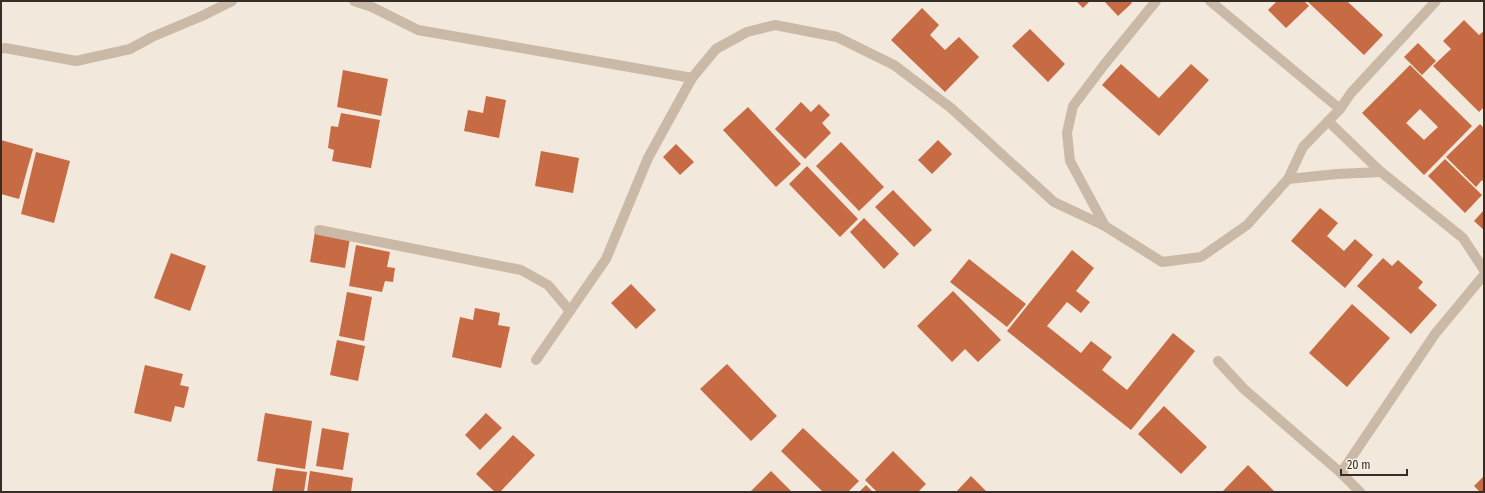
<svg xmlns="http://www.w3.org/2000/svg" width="1485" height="493" font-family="'Fira Sans Condensed',sans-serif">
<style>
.building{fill:#c76b44;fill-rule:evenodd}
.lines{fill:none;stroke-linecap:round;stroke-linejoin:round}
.street{stroke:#cab9a7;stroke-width:10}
</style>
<rect width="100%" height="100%" fill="#f2e8db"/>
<!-- building -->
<g class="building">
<polygon points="1076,1 1090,1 1083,8"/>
<polygon points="1104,1 1130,1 1132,3 1118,16"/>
<polygon points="1277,1 1304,1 1309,6 1286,28 1268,10"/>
<polygon points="1307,1 1347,1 1383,35 1364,55"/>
<polygon points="922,8 939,25 930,35 945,50 959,37 979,57 945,92 891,40"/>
<polygon points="1464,20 1479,35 1484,31 1484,107 1479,112 1433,66 1451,49 1443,41"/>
<polygon points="1030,29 1065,64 1048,82 1012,46"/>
<polygon points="1418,43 1436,61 1422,75 1404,57"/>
<polygon points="1121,64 1159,98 1191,64 1209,80 1159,136 1102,85"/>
<path d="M1410,65L1472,126L1424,175L1362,113ZM1420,109L1438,127L1424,140L1406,123Z"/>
<polygon points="343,70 388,79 381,116 337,107"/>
<polygon points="486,96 506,100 499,138 464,131 468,110 483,113"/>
<polygon points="801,102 811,112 819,104 830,115 822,123 831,133 805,159 775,129"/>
<polygon points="748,107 801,164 776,187 723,130"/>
<polygon points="341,113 380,120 371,168 332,161 334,150 328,148 331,126 338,127"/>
<polygon points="1480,124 1484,128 1484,183 1482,180 1476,187 1446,157"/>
<polygon points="1,140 33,149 19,199 1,194"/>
<polygon points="938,140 952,154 932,174 918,160"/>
<polygon points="841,142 884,187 859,211 816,166"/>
<polygon points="676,144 694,162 680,175 663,157"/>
<polygon points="541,151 579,158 573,193 535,186"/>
<polygon points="36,152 70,161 54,223 21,214"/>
<polygon points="1445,159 1482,195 1465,213 1428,176"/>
<polygon points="807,166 858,219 840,237 789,184"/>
<polygon points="893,190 932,230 914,247 875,207"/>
<polygon points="1320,208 1338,223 1327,236 1344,251 1355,239 1373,255 1345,288 1291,241"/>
<polygon points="1484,210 1484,230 1474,221"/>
<polygon points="864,218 899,254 884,269 850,232"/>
<polygon points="315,232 350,238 345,268 310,262"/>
<polygon points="356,245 390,252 387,267 395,268 393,282 385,281 382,292 349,286"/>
<polygon points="1072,250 1094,268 1076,291 1090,302 1081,313 1067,302 1047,326 1081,353 1091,341 1112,357 1102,370 1127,390 1173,333 1195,351 1131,430 1007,331"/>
<polygon points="171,253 206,266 190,311 154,298"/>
<polygon points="1383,258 1392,266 1398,260 1423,282 1418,288 1437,305 1411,334 1357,286"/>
<polygon points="969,259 1026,304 1007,327 950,282"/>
<polygon points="631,284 656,310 636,329 611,303"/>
<polygon points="953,291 1001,340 978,362 965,349 952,362 917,326"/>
<polygon points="347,292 372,297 364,341 339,336"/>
<polygon points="1352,304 1390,338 1347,387 1309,353"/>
<polygon points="475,308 500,313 498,325 510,327 501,368 452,357 460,317 473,320"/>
<polygon points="337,340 365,346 358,381 330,375"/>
<polygon points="727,364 777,416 751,441 700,389"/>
<polygon points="145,365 183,374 180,385 189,387 184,408 175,406 171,422 134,413"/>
<polygon points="1164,406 1207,447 1181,474 1138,434"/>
<polygon points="265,413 312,421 305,469 257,461"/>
<polygon points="486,413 502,428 480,450 465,435"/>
<polygon points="322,428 349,433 343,470 316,466"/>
<polygon points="803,428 859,481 848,492 823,492 781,451"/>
<polygon points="513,435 535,455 500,492 495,492 476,474"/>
<polygon points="893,451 926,484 918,492 877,492 865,480"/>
<polygon points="1248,465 1275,492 1222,492"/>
<polygon points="276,468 307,472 304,492 272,492"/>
<polygon points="310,471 353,478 351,492 307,492"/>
<polygon points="771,471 792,492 750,492"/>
<polygon points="971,476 987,492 956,492"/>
<polygon points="1484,476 1484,492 1480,492 1474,486"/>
<polygon points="866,485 873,492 859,492"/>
</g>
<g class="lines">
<!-- street -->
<g class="street">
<polyline points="354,1 372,7 418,30 692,78"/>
<polyline points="1156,1 1104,65 1073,106 1067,133 1070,161 1105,226 1162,262 1201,257 1247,225 1288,179 1303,147 1340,109 1351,93 1436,1"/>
<polyline points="1210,1 1340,109"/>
<polyline points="1,49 5,48 76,61 130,49 152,37 202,16 232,1"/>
<polyline points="1328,121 1381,172 1463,238 1484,270"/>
<polyline points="1288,179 1337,174 1381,172"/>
<polyline points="319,230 521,270 548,285 570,311"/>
<polyline points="536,360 606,259 648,158 692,78 716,49 747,32 775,25 837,37 894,65 951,108 1054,202 1105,226"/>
<polyline points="1218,361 1244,389 1341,473 1360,492"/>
<polyline points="1341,473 1435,334 1484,275"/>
</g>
</g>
<!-- border -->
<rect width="1485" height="493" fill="none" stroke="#362d27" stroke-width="4"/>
<!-- scale -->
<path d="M1341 469v6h66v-6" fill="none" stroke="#362d27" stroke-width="2"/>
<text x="1347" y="469" font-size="12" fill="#362d27" stroke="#faf2e7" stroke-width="3" paint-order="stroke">20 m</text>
</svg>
